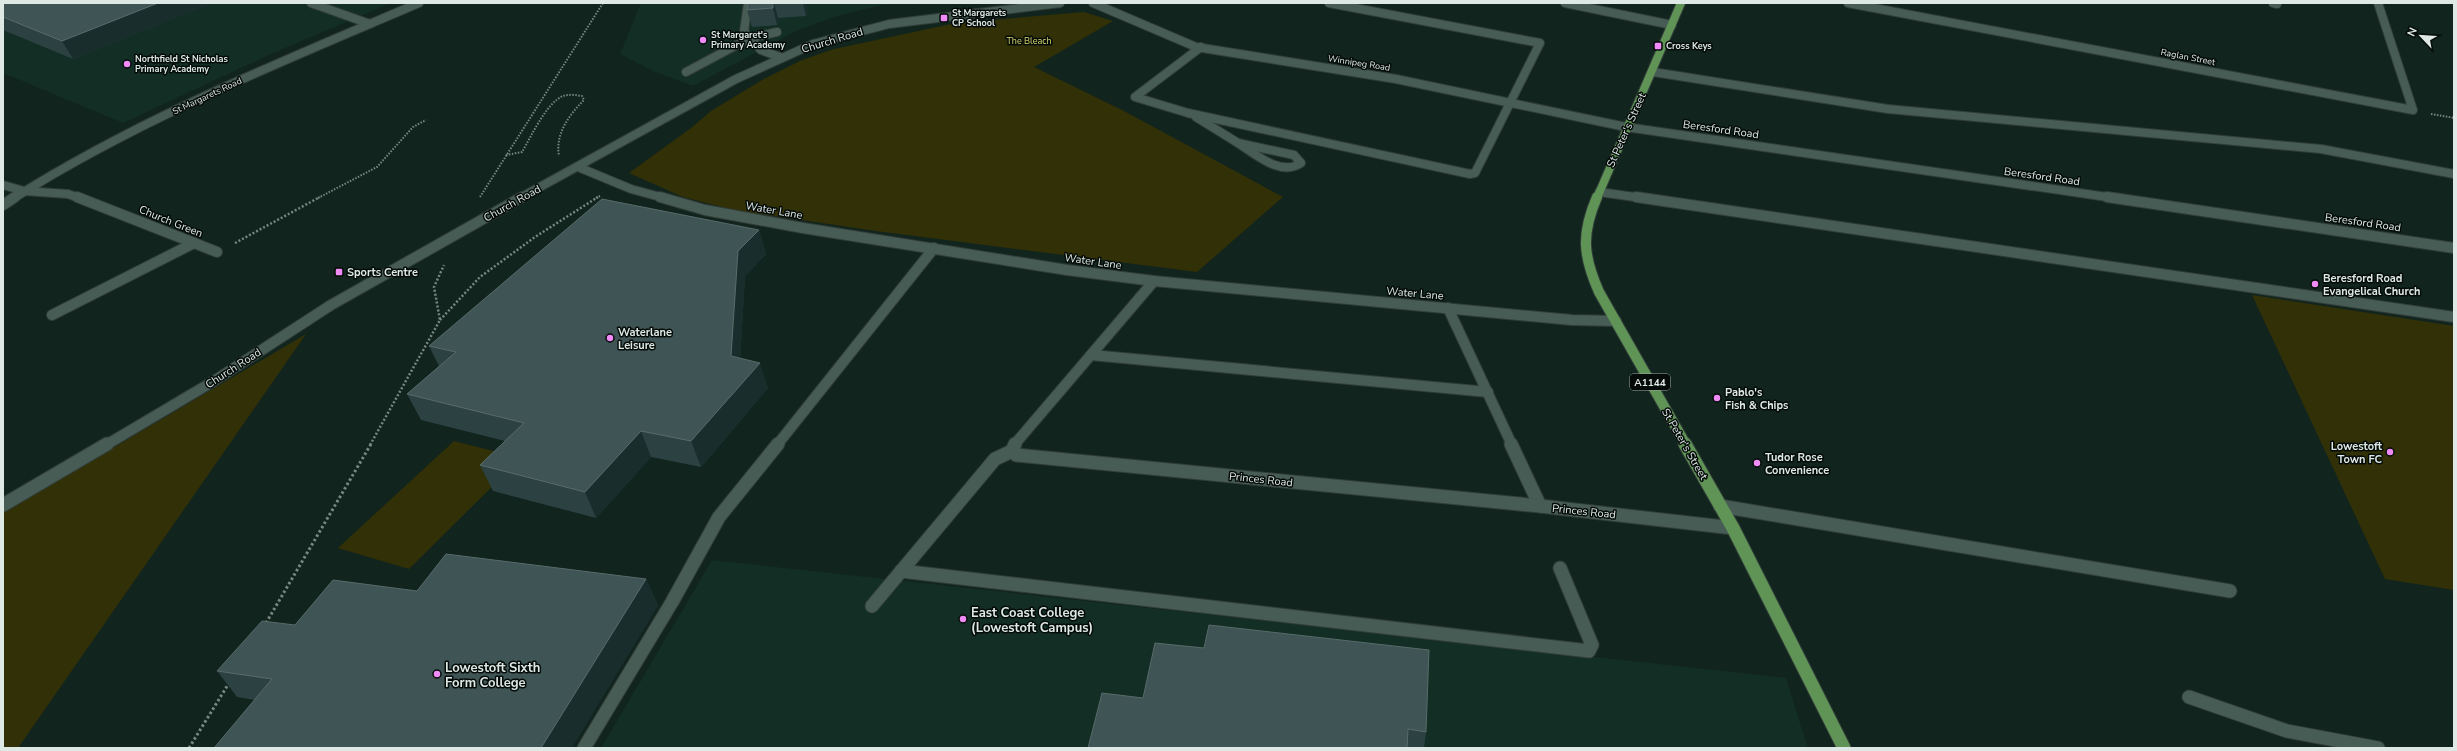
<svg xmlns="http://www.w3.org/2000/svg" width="2457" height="751" font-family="'Nunito Sans',sans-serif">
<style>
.built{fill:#122e25}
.green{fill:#323007}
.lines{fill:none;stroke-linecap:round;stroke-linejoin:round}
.service-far2-casing{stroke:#313d38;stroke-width:10}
.service-far1-casing{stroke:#313d38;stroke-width:12}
.service-casing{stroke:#313d38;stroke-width:15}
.minor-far2-casing{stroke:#313d38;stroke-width:10}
.minor-far1-casing{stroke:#313d38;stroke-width:12}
.minor-casing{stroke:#313d38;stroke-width:15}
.tertiary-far1-casing{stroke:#313d38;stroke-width:10}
.tertiary-casing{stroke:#313d38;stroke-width:12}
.secondary-far2-casing{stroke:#313d38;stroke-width:10}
.secondary-far1-casing{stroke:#313d38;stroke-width:12}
.secondary-casing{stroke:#313d38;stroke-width:15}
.primary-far2-casing{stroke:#313d38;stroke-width:10}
.primary-far1-casing{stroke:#313d38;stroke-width:12}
.primary-casing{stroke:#313d38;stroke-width:15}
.path-far2{stroke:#788781;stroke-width:2;stroke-dasharray:1.5 1.5;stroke-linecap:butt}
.path-far1{stroke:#788781;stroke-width:2.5;stroke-dasharray:2 2;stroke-linecap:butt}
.path{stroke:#788781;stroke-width:3;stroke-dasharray:2.5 2.5;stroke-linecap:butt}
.service-far2{stroke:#475c54;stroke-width:8}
.service-far1{stroke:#475c54;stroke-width:10}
.service{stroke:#475c54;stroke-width:13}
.minor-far2{stroke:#475c54;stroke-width:8}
.minor-far1{stroke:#475c54;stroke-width:10}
.minor{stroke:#475c54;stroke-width:13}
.tertiary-far1{stroke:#475c54;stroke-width:8}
.tertiary{stroke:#475c54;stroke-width:10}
.secondary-far2{stroke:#475c54;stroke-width:8}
.secondary-far1{stroke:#475c54;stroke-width:10}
.secondary{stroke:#475c54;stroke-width:13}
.primary-far2{stroke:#609456;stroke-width:8}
.primary-far1{stroke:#609456;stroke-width:10}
.primary{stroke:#609456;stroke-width:13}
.secondary-bridge-casing{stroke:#313d38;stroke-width:12;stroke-linecap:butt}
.secondary-bridge{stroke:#475c54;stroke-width:10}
.wall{fill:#2c4242}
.shaded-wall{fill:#192e2c}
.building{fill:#3f5454;stroke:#586b6a}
.poi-dot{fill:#ef8bf6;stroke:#040b08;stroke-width:1.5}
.labels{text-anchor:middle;stroke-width:3;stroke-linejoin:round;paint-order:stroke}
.far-poi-label{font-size:9px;font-weight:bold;fill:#dee9e5;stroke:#040b08;text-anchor:start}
.far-park-label{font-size:9px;fill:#dedb70;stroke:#040b08}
.far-street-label{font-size:9px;fill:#dee9e5;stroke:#040b08}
.shield{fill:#040b08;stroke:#9da6a3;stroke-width:1}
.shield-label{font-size:10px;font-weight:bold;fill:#dee9e5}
.street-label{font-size:11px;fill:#dee9e5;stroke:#040b08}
.poi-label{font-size:11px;font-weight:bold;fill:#dee9e5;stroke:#040b08;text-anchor:start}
.near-poi-label{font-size:13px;font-weight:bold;fill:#dee9e5;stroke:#040b08;text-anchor:start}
</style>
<rect width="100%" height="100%" fill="#11241d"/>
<!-- built -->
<g class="built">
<polygon points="3,3 391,3 271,54 123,123 3,73"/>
<polygon points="641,3 907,3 882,5 837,16 798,30 693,86 653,71 620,54"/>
<polygon points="712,560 1786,678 1808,748 601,748"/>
</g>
<!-- green -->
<g class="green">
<polygon points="1084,12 1113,21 1034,67 1124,111 1283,197 1197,272 876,231 734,210 683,197 629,173 691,128 711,111 762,80 802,60 834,49 956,23"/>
<polygon points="2252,295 2454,326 2454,590 2385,579"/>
<polygon points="306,334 18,748 3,748 3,513"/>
<polygon points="454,441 521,458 409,569 338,548"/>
</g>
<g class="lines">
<defs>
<g id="service-far2">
<polyline points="311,3 370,24"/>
<polyline points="777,32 750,38 761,50 780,57"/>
<polyline points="1201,47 1135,97 1188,113 1470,174 1475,173 1540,43 1329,3"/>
<polyline points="686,72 750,38 744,31 748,3"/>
<polyline points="1653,72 1888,109 2321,149 2454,174"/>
<polyline points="1196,117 1238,143"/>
<path d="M1238,143L1294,155L1301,163C1281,177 1255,154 1238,143Z"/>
<polyline points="1599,192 1642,198"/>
</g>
<g id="service-far1">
<polyline points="1636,197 2454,317"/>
<polyline points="1448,308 1512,445"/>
<polyline points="52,315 194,243"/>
<polyline points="1091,355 1488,392"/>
<polyline points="777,445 934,248"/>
</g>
<g id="service">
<polyline points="1511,444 1540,506"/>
<polyline points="1720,506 2230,591"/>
<polyline points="901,571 1589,651 1592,645 1560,568"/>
<polyline points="872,606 995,459 1012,451"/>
<polyline points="2189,697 2287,731 2378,748"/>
<polyline points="584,748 672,602 719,517 778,444"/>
</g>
<g id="minor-far2">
<polyline points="1093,3 1196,47 1396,79 1626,127 2114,198"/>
<polyline points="1565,3 1672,25"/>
<polyline points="1848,3 2413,110 2378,3"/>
<polyline points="2273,3 2277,4"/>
<polyline points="578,167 631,189 664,198"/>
<polyline points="3,185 24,191 68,194 79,198"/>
</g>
<g id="minor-far1">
<polyline points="77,197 217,252"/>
<polyline points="660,197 705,210 803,228 1067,270 1154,281 1572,320 1616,321"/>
<polyline points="2107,197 2454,248"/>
<polyline points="1014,445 1154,281"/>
</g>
<polyline id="minor" points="1015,444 1012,451 1016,455 1540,506 1733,528"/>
<path id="tertiary-far1" d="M14,198C141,118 281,62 419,3"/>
<polyline id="tertiary" points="3,205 15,197"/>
<polyline id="secondary-far2" points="520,198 736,79 813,44 889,24 1060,3"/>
<g id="secondary-far1">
<polyline points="508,205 522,197"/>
<polyline points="106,445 214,381 331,305"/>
</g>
<polyline id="secondary" points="3,505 107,444"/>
<polyline id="primary-far2" points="1597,198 1681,3"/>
<path id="primary-far1" d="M1597,197C1581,234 1583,256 1599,292L1686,445"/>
<polyline id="primary" points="1685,444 1733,528 1844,748"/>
</defs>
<!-- service-far2 casing -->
<use href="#service-far2" class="service-far2-casing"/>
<!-- service-far1 casing -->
<use href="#service-far1" class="service-far1-casing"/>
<!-- service casing -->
<use href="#service" class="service-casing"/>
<!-- minor-far2 casing -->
<use href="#minor-far2" class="minor-far2-casing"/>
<!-- minor-far1 casing -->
<use href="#minor-far1" class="minor-far1-casing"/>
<!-- minor casing -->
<use href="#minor" class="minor-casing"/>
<!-- tertiary-far1 casing -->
<use href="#tertiary-far1" class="tertiary-far1-casing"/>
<!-- tertiary casing -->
<use href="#tertiary" class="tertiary-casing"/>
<!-- secondary-far2 casing -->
<use href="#secondary-far2" class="secondary-far2-casing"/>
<!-- secondary-far1 casing -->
<use href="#secondary-far1" class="secondary-far1-casing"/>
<!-- secondary casing -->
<use href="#secondary" class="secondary-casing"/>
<!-- primary-far2 casing -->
<use href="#primary-far2" class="primary-far2-casing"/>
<!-- primary-far1 casing -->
<use href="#primary-far1" class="primary-far1-casing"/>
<!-- primary casing -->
<use href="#primary" class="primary-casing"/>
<!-- path-far2 -->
<g class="path-far2">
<polyline points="2431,114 2454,118"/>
<path d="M506,155L522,152C531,137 546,103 563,96C569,94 576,95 582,96L584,100C569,115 555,134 559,156"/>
<polyline points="480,197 603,3"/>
<polyline points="318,198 377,167 413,127 426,120"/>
<polyline points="596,198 600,196"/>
</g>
<!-- path-far1 -->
<g class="path-far1">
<polyline points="235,243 320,197"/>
<polyline points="440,320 480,277 535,237 598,197"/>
<polyline points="370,445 440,320 434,287 444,265"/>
</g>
<!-- path -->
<g class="path">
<polyline points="266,623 371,444"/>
<polyline points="189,748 229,683"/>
</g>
<!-- service-far2 -->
<use href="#service-far2" class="service-far2"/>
<!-- service-far1 -->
<use href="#service-far1" class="service-far1"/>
<!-- service -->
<use href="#service" class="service"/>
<!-- minor-far2 -->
<use href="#minor-far2" class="minor-far2"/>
<!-- minor-far1 -->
<use href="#minor-far1" class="minor-far1"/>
<!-- minor -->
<use href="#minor" class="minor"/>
<!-- tertiary-far1 -->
<use href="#tertiary-far1" class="tertiary-far1"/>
<!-- tertiary -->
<use href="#tertiary" class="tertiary"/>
<!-- secondary-far2 -->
<use href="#secondary-far2" class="secondary-far2"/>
<!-- secondary-far1 -->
<use href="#secondary-far1" class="secondary-far1"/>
<!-- secondary -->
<use href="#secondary" class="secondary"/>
<!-- primary-far2 -->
<use href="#primary-far2" class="primary-far2"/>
<!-- primary-far1 -->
<use href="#primary-far1" class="primary-far1"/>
<!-- primary -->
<use href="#primary" class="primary"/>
<defs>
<polyline id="secondary-bridge" points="331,305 508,205"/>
</defs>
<!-- secondary-bridge casing -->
<use href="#secondary-bridge" class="secondary-bridge-casing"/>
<!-- secondary-bridge -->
<use href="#secondary-bridge" class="secondary-bridge"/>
</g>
<!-- wall -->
<g class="wall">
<polygon points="3,3 211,3 73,59 3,30"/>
<polygon points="748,3 807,3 806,16 778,18 777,25 752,27 747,10"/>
<polygon points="759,230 766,254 745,276 740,358 768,388 701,467 651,457 596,518 493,491 480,465 505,441 421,420 407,394 439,366 429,346"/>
<polygon points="646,579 658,606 255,700 237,697 217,671 295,625 417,591"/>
<polygon points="1204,648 1426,732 1424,748 1088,748 1143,698"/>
</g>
<!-- shaded-wall -->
<g class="shaded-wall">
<polygon points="158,3 211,3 73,59 62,41"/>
<polygon points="773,3 774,3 778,18 777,25 773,8"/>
<polygon points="803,3 807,3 806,16"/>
<polygon points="759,230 766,254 745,276 739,381 731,356 738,251"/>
<polygon points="760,363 768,388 701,467 691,441"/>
<polygon points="641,431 651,457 596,518 585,492"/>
<polygon points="646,579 658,606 572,748 541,748"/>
</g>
<!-- building -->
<g class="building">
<polygon points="3,3 158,3 62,41 3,17"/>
<polygon points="748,3 773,3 773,8 747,10"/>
<polygon points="602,199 759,230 738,251 731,356 760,363 691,441 641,431 585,492 480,465 524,423 407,394 456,352 429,346"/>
<polygon points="446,554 646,579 541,748 214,748 272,679 217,671 262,621 295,625 333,580 417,591"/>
<polygon points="1209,625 1429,650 1426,732 1408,729 1407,748 1088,748 1102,693 1143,698 1155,643 1204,648"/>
</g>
<!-- markers -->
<g class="poi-dot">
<rect x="940" y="14" width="8" height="8" rx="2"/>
<circle cx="703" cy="40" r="4"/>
<rect x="1654" y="42" width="8" height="8" rx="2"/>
<circle cx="127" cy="64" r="4"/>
<rect x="335" y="268" width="8" height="8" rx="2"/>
<circle cx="2315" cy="284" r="4"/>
<circle cx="610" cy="338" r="4"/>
<circle cx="1717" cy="398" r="4"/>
<circle cx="2390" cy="452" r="4"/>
<circle cx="1757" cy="463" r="4"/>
<circle cx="963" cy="619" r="4"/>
<circle cx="437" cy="674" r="4"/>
</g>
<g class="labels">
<!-- far-poi labels -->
<g class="far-poi-label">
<text x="952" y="16">St Margarets<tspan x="952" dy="10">CP School</tspan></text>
<text x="711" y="38">St Margaret's<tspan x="711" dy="10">Primary Academy</tspan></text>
<text x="1666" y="49">Cross Keys</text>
<text x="135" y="62">Northfield St Nicholas<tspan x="135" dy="10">Primary Academy</tspan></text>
</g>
<!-- far-park labels -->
<g class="far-park-label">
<text x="1029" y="44">The Bleach</text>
</g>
<!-- far-street labels -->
<g class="far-street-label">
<text transform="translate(2188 57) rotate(11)" y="3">Raglan Street</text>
<text transform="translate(1359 63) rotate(9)" y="3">Winnipeg Road</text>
<text transform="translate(207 96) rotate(-25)" y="3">St Margarets Road</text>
</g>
<!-- shield labels -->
<rect class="shield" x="1630" y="374" width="40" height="16" rx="3"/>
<g class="shield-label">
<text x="1650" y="386">A1144</text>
</g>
<!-- street labels -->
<g class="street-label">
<text transform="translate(832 40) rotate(-17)" y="4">Church Road</text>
<text transform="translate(1721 129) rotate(8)" y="4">Beresford Road</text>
<text transform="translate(1626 130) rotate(-66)" y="4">St Peter's Street</text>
<text transform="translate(2042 176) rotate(8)" y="4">Beresford Road</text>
<text transform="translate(512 203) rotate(-29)" y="4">Church Road</text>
<text transform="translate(774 210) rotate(10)" y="4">Water Lane</text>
<text transform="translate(171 221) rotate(22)" y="4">Church Green</text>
<text transform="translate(2363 222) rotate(8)" y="4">Beresford Road</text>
<text transform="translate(1093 261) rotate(8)" y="4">Water Lane</text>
<text transform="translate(1415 293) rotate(5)" y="4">Water Lane</text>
<text transform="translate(233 368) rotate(-33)" y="4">Church Road</text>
<text transform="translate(1685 444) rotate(60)" y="4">St Peter's Street</text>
<text transform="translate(1261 479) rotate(6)" y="4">Princes Road</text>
<text transform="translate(1584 511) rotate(6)" y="4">Princes Road</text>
</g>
<!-- poi labels -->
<g class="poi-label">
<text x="347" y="276">Sports Centre</text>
<text x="2323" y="282">Beresford Road<tspan x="2323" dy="13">Evangelical Church</tspan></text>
<text x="618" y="336">Waterlane<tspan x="618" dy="13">Leisure</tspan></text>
<text x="1725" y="396">Pablo's<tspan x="1725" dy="13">Fish &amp; Chips</tspan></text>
<text x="2382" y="450" text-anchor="end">Lowestoft<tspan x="2382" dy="13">Town FC</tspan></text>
<text x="1765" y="461">Tudor Rose<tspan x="1765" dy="13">Convenience</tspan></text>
</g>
<!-- near-poi labels -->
<g class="near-poi-label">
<text x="971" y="617">East Coast College<tspan x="971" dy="15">(Lowestoft Campus)</tspan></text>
<text x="445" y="672">Lowestoft Sixth<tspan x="445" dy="15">Form College</tspan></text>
</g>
</g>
<!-- border -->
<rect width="2457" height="751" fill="none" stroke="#dee9e5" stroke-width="8"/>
<!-- north arrow -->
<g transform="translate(2421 36) rotate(295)" stroke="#040b08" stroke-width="3" paint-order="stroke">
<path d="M0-3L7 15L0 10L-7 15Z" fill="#dee9e5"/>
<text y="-6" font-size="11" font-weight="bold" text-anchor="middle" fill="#dee9e5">N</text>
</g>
</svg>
